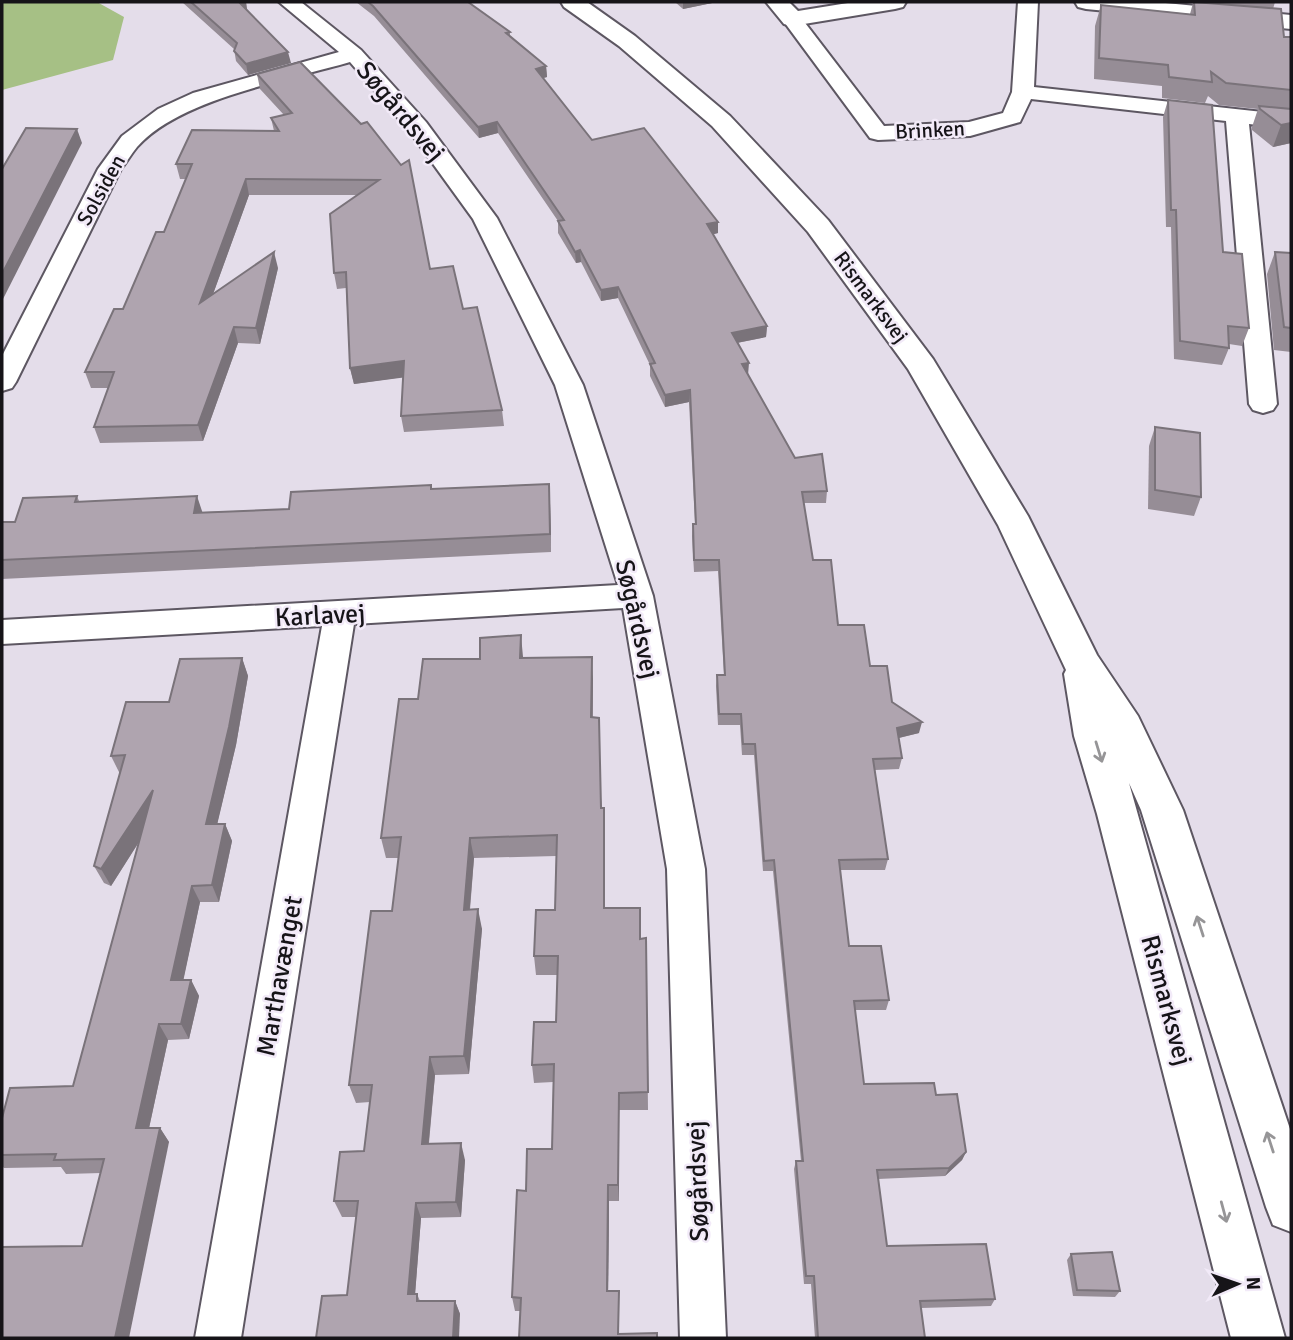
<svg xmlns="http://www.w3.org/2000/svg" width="1293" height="1340" font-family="Signika,sans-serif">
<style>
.green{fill:#a6c085}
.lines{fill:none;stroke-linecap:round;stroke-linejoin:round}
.minor-casing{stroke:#5d5762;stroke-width:4}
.tertiary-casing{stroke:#5d5762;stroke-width:4}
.secondary-casing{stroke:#5d5762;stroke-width:4}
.minor{fill:#fff;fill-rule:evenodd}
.tertiary{fill:#fff;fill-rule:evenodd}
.secondary{fill:#fff;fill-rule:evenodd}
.wall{fill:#968d96}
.shaded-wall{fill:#7a737a}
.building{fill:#afa4af;stroke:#7a737a;stroke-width:2}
.oneway{stroke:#969597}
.labels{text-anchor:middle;stroke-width:5;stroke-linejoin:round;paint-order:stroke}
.far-street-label{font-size:21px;fill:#161418;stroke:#f2eaf8}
.street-label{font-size:26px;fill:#161418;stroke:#f2eaf8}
</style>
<rect width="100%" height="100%" fill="#e4ddea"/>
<!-- green -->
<polygon class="green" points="2,2 97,2 124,17 113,60 2,90"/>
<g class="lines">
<defs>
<g id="minor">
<path d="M279,2H301L361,50L426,122L497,218L583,385L653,596L705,869L726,1338H680L667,869L623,608L354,624L241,1338H195L322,626L2,644V620L618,585L555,385L473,219L410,132L350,62C289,80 179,99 137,147C131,154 127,162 121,169L16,382L12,388L2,391V356L98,169L122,136L158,109L193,93L339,52Z"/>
<polygon points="1018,2 1038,2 1034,87 1291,115 1291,129 1249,124 1277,404 1273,410 1263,413 1253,410 1249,404 1226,121 1031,99 1020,122 970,136 878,140 870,138 782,19 785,15 799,15 884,126 969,122 1003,113 1012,92"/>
</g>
<g id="tertiary">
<polygon points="766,2 789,2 798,11 854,2 906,2 903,7 895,9 792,26 784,24"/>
<polygon points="1075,2 1155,2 1291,15 1291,29 1086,9 1078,7"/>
</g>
<polygon id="secondary" points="561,2 587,2 635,36 730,116 828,220 933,359 1028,516 1097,655 1138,716 1183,810 1291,1132 1291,1232 1273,1225 1266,1207 1141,810 1129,783 1285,1338 1231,1338 1097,814 1074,736 1064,674 1066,670 998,525 908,369 808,232 712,126 619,46 564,7"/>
</defs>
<!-- minor casing -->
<use href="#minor" class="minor-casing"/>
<!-- tertiary casing -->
<use href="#tertiary" class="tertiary-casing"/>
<!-- secondary casing -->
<use href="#secondary" class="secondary-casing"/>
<!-- minor -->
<use href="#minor" class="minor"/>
<!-- tertiary -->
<use href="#tertiary" class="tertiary"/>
<!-- secondary -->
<use href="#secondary" class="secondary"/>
</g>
<!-- wall -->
<g class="wall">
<polygon points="182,2 246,2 247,10 291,63 248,75 236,61 234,49"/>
<polygon points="356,2 468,2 510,32 510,36 546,66 547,77 543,78 592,140 718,222 718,233 713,234 767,326 766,337 737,343 748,375 795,458 827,491 826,503 804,503 813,560 838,625 870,666 892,702 919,733 899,738 902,758 899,769 875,770 888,859 885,870 840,870 849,946 889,1000 886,1010 855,1010 864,1084 936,1095 966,1152 962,1160 945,1176 878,1179 887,1246 995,1299 991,1306 921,1308 925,1338 815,1338 811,1284 804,1284 794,1169 796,1161 801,1161 773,871 763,871 754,755 742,755 740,725 718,725 716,686 717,675 724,675 718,571 694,572 692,536 693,524 695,524 689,402 665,407 650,376 650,365 618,298 601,301 581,262 576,263 558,233 558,221 498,133 479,138 374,16"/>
<polygon points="675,2 717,2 683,9"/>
<polygon points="1185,2 1275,2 1273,9 1284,37 1291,37 1291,143 1273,147 1252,130 1252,127 1258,109 1219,105 1208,96 1205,103 1162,98 1162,86 1094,79 1095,26 1101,5 1190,14 1193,3"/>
<polygon points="257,74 361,124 430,269 463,309 502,410 504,426 404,432 401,416 403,377 354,384 350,368 346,288 337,289 334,273 357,195 249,195 213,294 278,268 260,344 238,343 203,441 100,443 94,427 108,388 91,388 85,372 123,309 164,232 186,179 180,179 176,164 274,131 271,118 284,115 260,89"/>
<polygon points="1168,100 1223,252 1249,328 1242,346 1229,344 1229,348 1222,365 1174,359 1171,227 1166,227 1163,117"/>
<polygon points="1275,252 1291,253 1291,352 1274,350 1267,274"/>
<polygon points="1155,427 1201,497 1194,516 1148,509 1149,446"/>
<polygon points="431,489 550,503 551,552 2,579 2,522 15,522 77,496 79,501 203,512 289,509"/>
<polygon points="242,658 248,676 236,745 217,824 225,824 232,841 219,902 200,902 183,980 191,980 199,996 189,1039 168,1040 149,1128 160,1128 169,1142 82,1246 101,1173 66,1174 61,1167 4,1168 2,1166 2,1118 73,1086 139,842 111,886 104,883 94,866 120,774 111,756 169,702"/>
<polygon points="523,658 593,679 593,717 602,808 604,808 605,908 640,939 646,938 648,1110 619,1110 619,1201 609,1201 608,1291 619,1291 619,1334 519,1338 520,1311 515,1311 512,1297 526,1191 552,1149 553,1082 534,1083 532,1065 556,1022 557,975 536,975 534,956 555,910 556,856 474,858 470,910 482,929 469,1074 435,1075 429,1143 465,1160 461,1217 421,1218 415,1294 417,1294 420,1301 455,1301 460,1314 347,1295 356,1217 342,1217 334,1201 364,1151 370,1102 356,1103 349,1085 392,911 399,858 386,858 381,838 418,699"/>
<polygon points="1071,1254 1120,1291 1115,1297 1073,1296 1067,1260"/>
</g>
<!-- shaded-wall -->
<g class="shaded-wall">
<polygon points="239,2 246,2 247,10"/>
<polygon points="683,2 717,2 683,9"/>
<polygon points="288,52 291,63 248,75 246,64"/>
<polygon points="546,66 547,77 536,80 536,69"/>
<polygon points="497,122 498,133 479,138 478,127"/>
<polygon points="1291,123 1291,143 1273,147 1281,125"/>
<polygon points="77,129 82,143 2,301 2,274"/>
<polygon points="246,179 249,195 204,319 200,303"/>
<polygon points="718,222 718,233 707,236 707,224"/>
<polygon points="580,250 581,262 576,263 575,252"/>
<polygon points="274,252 278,268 260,344 256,328"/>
<polygon points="618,287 618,298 601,301 601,290"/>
<polygon points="767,326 766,337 731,344 732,333"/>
<polygon points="234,327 238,343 203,441 198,425"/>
<polygon points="404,361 407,377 354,384 350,368"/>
<polygon points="749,363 748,375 742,364"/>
<polygon points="690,390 689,402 665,407 665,395"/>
<polygon points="549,484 550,503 551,552 550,534"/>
<polygon points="197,496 203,514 194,513"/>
<polygon points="521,635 523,657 523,680 520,658"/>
<polygon points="592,657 593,679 592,739 591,717"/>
<polygon points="242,658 248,676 236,745 213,842 206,824"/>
<polygon points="922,722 919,733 894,739 897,728"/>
<polygon points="153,790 161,807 111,886 101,869"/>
<polygon points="604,808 605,829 605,928 604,908"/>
<polygon points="225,824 232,841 219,902 212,885"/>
<polygon points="470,838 474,858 468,929 464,910"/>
<polygon points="192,886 200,902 180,996 171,980"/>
<polygon points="478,909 482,929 469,1074 464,1056"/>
<polygon points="191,980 199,996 189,1039 181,1024"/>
<polygon points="159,1024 168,1040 146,1142 136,1128"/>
<polygon points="430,1057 435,1075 427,1160 422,1144"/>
<polygon points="619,1093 619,1201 618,1185"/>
<polygon points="160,1128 169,1142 129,1338 115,1338"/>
<polygon points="461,1143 465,1160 461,1217 456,1202"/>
<polygon points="966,1152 962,1160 945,1176 949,1168"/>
<polygon points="608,1185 609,1201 608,1305 607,1291"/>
<polygon points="416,1203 421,1218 414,1308 408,1294"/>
<polygon points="455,1301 460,1314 459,1338 453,1338"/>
</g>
<!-- building -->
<g class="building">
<polygon points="191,2 239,2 288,52 246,64 234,51 237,43"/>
<polygon points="368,2 468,2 510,32 506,33 546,66 536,69 592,140 644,128 718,222 707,224 767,326 732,333 749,363 742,364 795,458 822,454 827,491 802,492 813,560 831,560 838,625 864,625 870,666 887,666 892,702 922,722 897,728 902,758 873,759 888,859 839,860 849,946 881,946 889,1000 854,1001 864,1084 934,1083 936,1095 957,1094 966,1152 949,1168 877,1170 887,1246 986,1244 995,1299 920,1301 925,1338 818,1338 814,1276 806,1276 796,1161 803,1161 774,860 764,861 755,744 743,744 741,714 719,714 717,675 725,675 719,560 694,560 693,524 696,524 690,390 665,395 650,364 655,363 618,287 601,290 580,250 575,252 558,221 564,220 497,122 478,127 373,6"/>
<polygon points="1194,2 1281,9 1284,37 1291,37 1291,90 1226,83 1211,72 1212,82 1169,77 1168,65 1099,58 1101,5 1195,15"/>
<polygon points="300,62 361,124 367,122 401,165 409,160 430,269 453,266 463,309 477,307 502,410 401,416 404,361 350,368 346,272 334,273 330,214 379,180 246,179 200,303 274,252 256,328 234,327 198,425 94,427 114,372 85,372 114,309 123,309 156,232 164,232 192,164 176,164 192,130 279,131 271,118 292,113 257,74"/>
<polygon points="1168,100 1212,105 1223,252 1242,254 1249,328 1228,326 1229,348 1180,341 1176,210 1171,210"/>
<polygon points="1259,106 1291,109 1291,123 1281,125 1260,109"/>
<polygon points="26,128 77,129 2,274 2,169"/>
<polygon points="1275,252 1291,253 1291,328 1284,327"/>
<polygon points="1155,427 1200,433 1201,497 1155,490"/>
<polygon points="549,484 550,534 2,560 2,522 15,522 23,498 77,496 75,502 197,496 194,513 289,509 291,492 431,485 431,489"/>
<polygon points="521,635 520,658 592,657 591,717 599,718 601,808 604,808 604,908 640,908 640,939 646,938 648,1092 619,1093 618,1185 608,1185 607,1291 619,1291 618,1334 657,1333 657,1338 519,1338 521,1298 512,1297 517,1190 526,1191 527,1149 552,1149 554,1064 532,1065 534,1022 556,1022 558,956 534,956 536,910 555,910 557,835 470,838 464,910 478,909 464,1056 430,1057 422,1144 461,1143 456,1202 416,1203 408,1294 417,1294 417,1301 455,1301 453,1338 316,1338 322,1296 347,1295 358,1201 334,1201 340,1152 364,1151 372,1085 349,1085 371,911 392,911 401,837 381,838 399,699 418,699 423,659 480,659 480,638"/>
<polygon points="242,658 229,727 206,824 225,824 212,885 192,886 171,980 191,980 181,1024 159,1024 136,1128 160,1128 115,1338 2,1338 2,1247 82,1246 104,1159 54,1160 56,1154 2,1155 2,1118 10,1088 73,1086 153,790 101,869 94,866 125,755 111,756 126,702 169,702 180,659"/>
<polygon points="1112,1252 1120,1291 1077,1290 1071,1254"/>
</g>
<!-- one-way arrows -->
<defs><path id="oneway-shaft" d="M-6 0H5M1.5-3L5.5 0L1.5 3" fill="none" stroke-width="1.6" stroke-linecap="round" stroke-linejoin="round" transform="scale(1.75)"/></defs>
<g class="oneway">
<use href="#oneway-shaft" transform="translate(1099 752) rotate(73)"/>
<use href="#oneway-shaft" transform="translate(1200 926) rotate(-108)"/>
<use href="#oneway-shaft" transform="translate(1270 1142) rotate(-108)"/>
<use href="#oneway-shaft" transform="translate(1224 1212) rotate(75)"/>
</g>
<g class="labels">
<!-- far-street labels -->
<g class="far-street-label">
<text transform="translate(930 130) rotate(-3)" y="7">Brinken</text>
<text transform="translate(101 190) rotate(-61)" y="7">Solsiden</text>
<text transform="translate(871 297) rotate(53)" y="7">Rismarksvej</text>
</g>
<!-- street labels -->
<g class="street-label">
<text transform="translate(401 111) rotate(50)" y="9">Søgårdsvej</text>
<text transform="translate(320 615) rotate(-3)" y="9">Karlavej</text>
<text transform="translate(638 619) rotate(77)" y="9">Søgårdsvej</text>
<text transform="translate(279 976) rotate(-80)" y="9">Marthavænget</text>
<text transform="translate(1167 1000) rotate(75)" y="9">Rismarksvej</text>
<text transform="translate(697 1181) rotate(-92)" y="9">Søgårdsvej</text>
</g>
</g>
<!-- border -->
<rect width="1293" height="1340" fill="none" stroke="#161418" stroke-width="7"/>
<!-- north arrow -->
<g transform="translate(1237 1284) rotate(88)" stroke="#f2eaf8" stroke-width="5" paint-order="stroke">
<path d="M0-5L12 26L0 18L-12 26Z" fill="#161418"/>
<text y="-10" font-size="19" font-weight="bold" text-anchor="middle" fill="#161418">N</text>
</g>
</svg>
